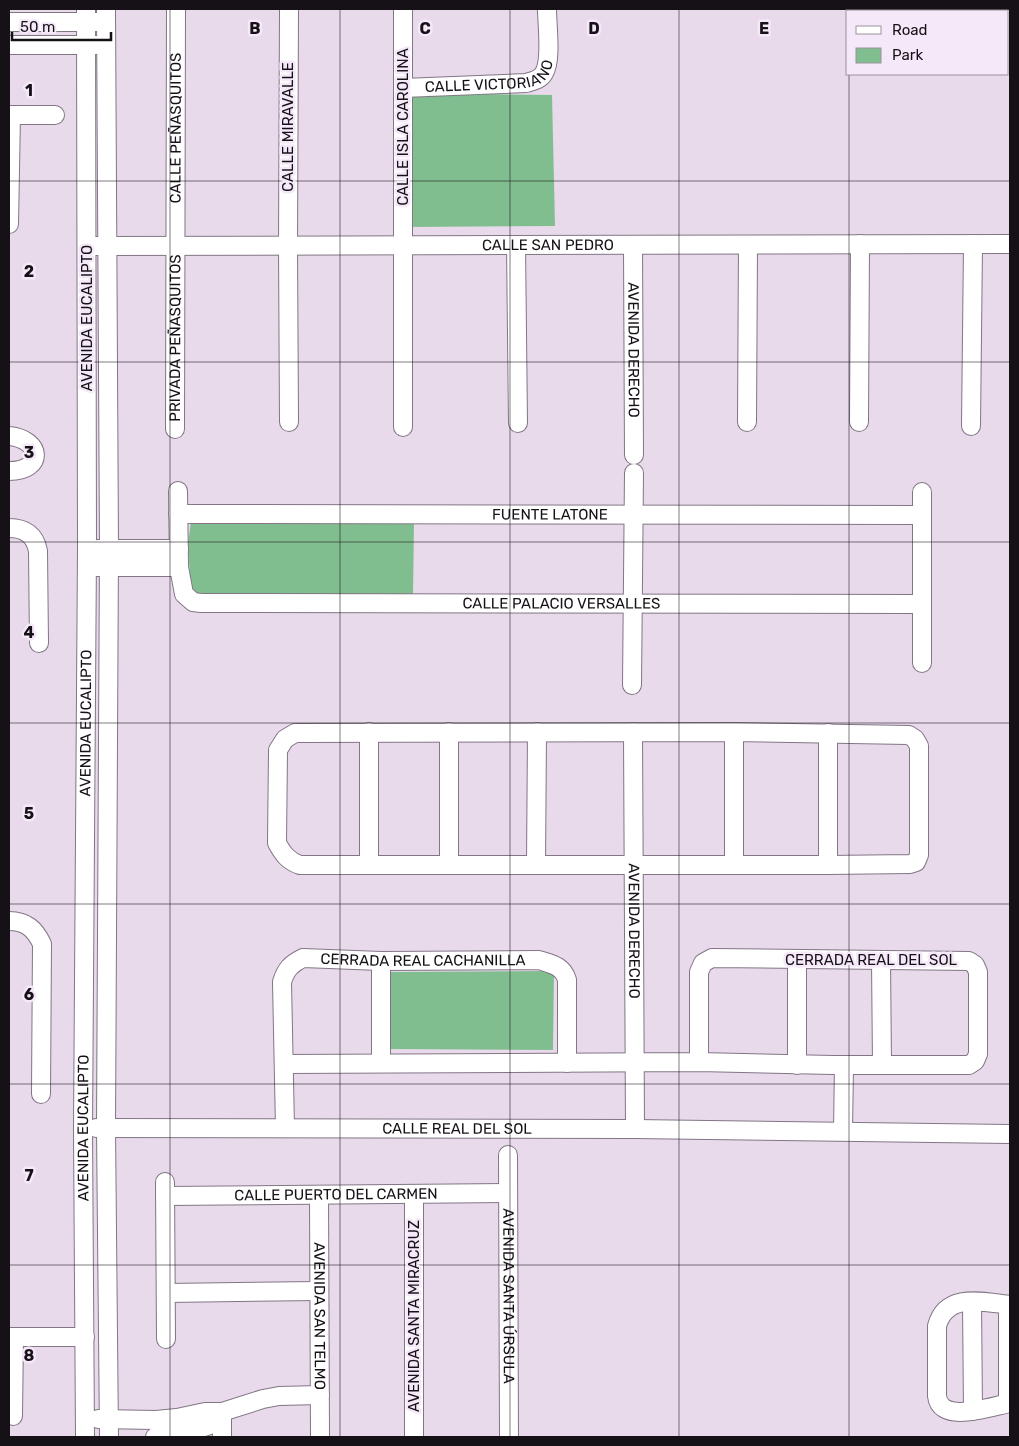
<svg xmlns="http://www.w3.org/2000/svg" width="1019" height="1446" font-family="Rubik,sans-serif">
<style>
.green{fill:#81be8f}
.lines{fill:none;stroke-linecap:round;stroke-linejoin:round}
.minor-casing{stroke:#827685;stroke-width:20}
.minor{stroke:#fff;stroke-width:18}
.grid{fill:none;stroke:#161117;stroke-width:1;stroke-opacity:0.55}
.labels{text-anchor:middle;stroke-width:5;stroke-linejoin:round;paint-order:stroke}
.street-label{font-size:15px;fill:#161117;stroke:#f5e8f8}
.grid-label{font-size:16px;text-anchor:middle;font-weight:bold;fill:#161117;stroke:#f5e8f8;stroke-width:5;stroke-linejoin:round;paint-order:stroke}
</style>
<rect width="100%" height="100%" fill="#e8daeb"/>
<!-- green -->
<g class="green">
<polygon points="410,93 552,95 555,226 409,227"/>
<polygon points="191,521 414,522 413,595 191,594 188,544"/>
<polygon points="554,971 553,1050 389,1049 387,972"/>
</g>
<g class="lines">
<defs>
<g id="minor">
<polyline points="106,9 109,549 106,1128 109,1437"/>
<polyline points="289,9 288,246 289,422"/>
<polyline points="403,9 403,427"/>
<polyline points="9,22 98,22"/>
<polyline points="9,45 96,45"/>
<path id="s1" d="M403,88L526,83C533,81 540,80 544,73C552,60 547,25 547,9"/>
<polyline points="9,115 55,115"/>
<polyline points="9,224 11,115"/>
<polyline points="516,245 518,423"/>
<path id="s2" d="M633,245L634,455"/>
<path id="s3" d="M96,246L1010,244"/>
<polyline points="747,422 748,245"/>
<polyline points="859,422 860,244"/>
<polyline points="971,426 973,244"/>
<path id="s4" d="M175,429L176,9"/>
<path d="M9,436C42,439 45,471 9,471"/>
<path id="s5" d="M178,491L179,567L184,594L193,602L201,603L922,604"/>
<path id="s6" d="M178,514L922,515"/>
<path d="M9,528C25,528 35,535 38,551L39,643"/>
<polyline points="97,549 179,549"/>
<polyline points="96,567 179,567"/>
<polyline points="922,663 922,492"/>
<polyline points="632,685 634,473"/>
<polyline points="369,732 369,865"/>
<path id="s7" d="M633,732L635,1129"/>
<path d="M734,732L909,735L915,739L919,746V855L916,862L910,864L828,865H300C288,861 283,854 277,843L278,750L285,739L295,733Z"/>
<polyline points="734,732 734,865"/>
<polyline points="449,865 449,732"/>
<polyline points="536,865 537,732"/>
<polyline points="828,865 828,733"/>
<path d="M9,921C26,921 35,929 42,944L41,1094"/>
<polyline points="881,960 882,1065"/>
<polyline points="381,1063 381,961"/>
<polyline points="284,1064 699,1062 833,1065 969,1065 975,1061 978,1054 978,972 975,965 969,961 712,958 703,963 699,972 699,1062"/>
<polyline points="797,1065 797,960"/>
<path id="s8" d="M96,1128L635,1129L1010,1134"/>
<path id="s9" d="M285,1128L282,982C286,969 291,964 303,958L381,961L539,960C552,964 563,966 567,980V1063"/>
<polyline points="843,1131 844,1065"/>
<path id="s10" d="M508,1155L509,1437"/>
<polyline points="165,1182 166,1339"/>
<polyline points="414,1194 414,1437"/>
<path id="s11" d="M319,1195L320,1437"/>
<path id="s12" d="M165,1196L508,1193"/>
<polyline points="166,1293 319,1291"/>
<polyline points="972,1302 973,1411"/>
<path d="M1010,1305C983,1302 946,1292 937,1326V1396C940,1425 992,1406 1010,1403"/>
<polyline points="9,1337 85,1337"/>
<polyline points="1008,1403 1008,1305"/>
<polyline points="222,1412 222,1437"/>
<polyline points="13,1416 14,1337"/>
<polyline points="98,1419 156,1420 177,1418 205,1412 222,1412 263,1399 279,1396 320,1395"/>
<path id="s13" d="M85,1437L83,1128L87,549L86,9"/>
<polyline points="155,1437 186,1433 210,1425 222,1412"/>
</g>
</defs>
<!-- minor casing -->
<use href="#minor" class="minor-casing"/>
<!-- minor -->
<use href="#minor" class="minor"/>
</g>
<!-- grid -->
<path class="grid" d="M170,9V1437M340,9V1437M510,9V1437M679,9V1437M849,9V11M849,74V1437M9,181H1010M9,362H1010M9,542H1010M9,723H1010M9,904H1010M9,1084H1010M9,1265H1010"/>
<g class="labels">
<!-- street labels -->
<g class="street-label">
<text dy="5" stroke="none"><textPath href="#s1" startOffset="90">CALLE VICTORIANO</textPath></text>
<text transform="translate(288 127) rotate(-90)" y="5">CALLE MIRAVALLE</text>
<text transform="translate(403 127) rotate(-90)" y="5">CALLE ISLA CAROLINA</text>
<text dy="5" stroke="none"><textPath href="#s4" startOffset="301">CALLE PEÑASQUITOS</textPath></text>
<text dy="5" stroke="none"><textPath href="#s3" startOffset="452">CALLE SAN PEDRO</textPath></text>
<text transform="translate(87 318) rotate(-90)" y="5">AVENIDA EUCALIPTO</text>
<text dy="5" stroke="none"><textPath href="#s4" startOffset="91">PRIVADA PEÑASQUITOS</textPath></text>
<text dy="5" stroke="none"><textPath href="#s2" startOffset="105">AVENIDA DERECHO</textPath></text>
<text dy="5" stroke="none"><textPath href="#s6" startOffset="372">FUENTE LATONE</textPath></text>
<text dy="5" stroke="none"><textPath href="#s5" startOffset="484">CALLE PALACIO VERSALLES</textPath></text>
<text dy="5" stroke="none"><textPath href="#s13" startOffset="714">AVENIDA EUCALIPTO</textPath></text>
<text dy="5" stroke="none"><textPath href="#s7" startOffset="199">AVENIDA DERECHO</textPath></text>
<text dy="5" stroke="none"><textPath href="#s9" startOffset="299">CERRADA REAL CACHANILLA</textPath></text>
<text x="871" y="965">CERRADA REAL DEL SOL</text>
<text dy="5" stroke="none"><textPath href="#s13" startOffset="309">AVENIDA EUCALIPTO</textPath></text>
<text dy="5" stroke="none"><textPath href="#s8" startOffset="361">CALLE REAL DEL SOL</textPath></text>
<text dy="5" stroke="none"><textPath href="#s12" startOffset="171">CALLE PUERTO DEL CARMEN</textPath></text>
<text dy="5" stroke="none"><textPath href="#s10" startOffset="141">AVENIDA SANTA ÚRSULA</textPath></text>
<text dy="5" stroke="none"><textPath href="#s11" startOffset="121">AVENIDA SAN TELMO</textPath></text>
<text transform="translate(414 1316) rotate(-90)" y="5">AVENIDA SANTA MIRACRUZ</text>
</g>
</g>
<g class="grid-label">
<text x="255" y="34">B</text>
<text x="425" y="34">C</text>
<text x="594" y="34">D</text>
<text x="764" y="34">E</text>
<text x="29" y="96">1</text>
<text x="29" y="277">2</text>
<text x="29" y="458">3</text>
<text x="29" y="638">4</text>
<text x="29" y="819">5</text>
<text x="29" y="1000">6</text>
<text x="29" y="1181">7</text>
<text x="29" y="1361">8</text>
</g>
<!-- border -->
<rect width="1019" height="1446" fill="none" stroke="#161117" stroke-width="20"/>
<!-- legend -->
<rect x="846" y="10" width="162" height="65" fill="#f5e8f8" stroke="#9c929e"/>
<rect x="856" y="26" width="25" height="8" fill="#ffffff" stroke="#9c929e"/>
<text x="892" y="35" font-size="15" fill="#161117">Road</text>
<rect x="856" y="48" width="25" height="15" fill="#81be8f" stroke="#9c929e"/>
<text x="892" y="60" font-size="15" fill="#161117">Park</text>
<!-- scale -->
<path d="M12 32v8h99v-8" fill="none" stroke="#161117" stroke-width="2.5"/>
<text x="20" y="32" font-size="15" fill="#161117" stroke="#f5e8f8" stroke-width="4" paint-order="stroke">50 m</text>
</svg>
